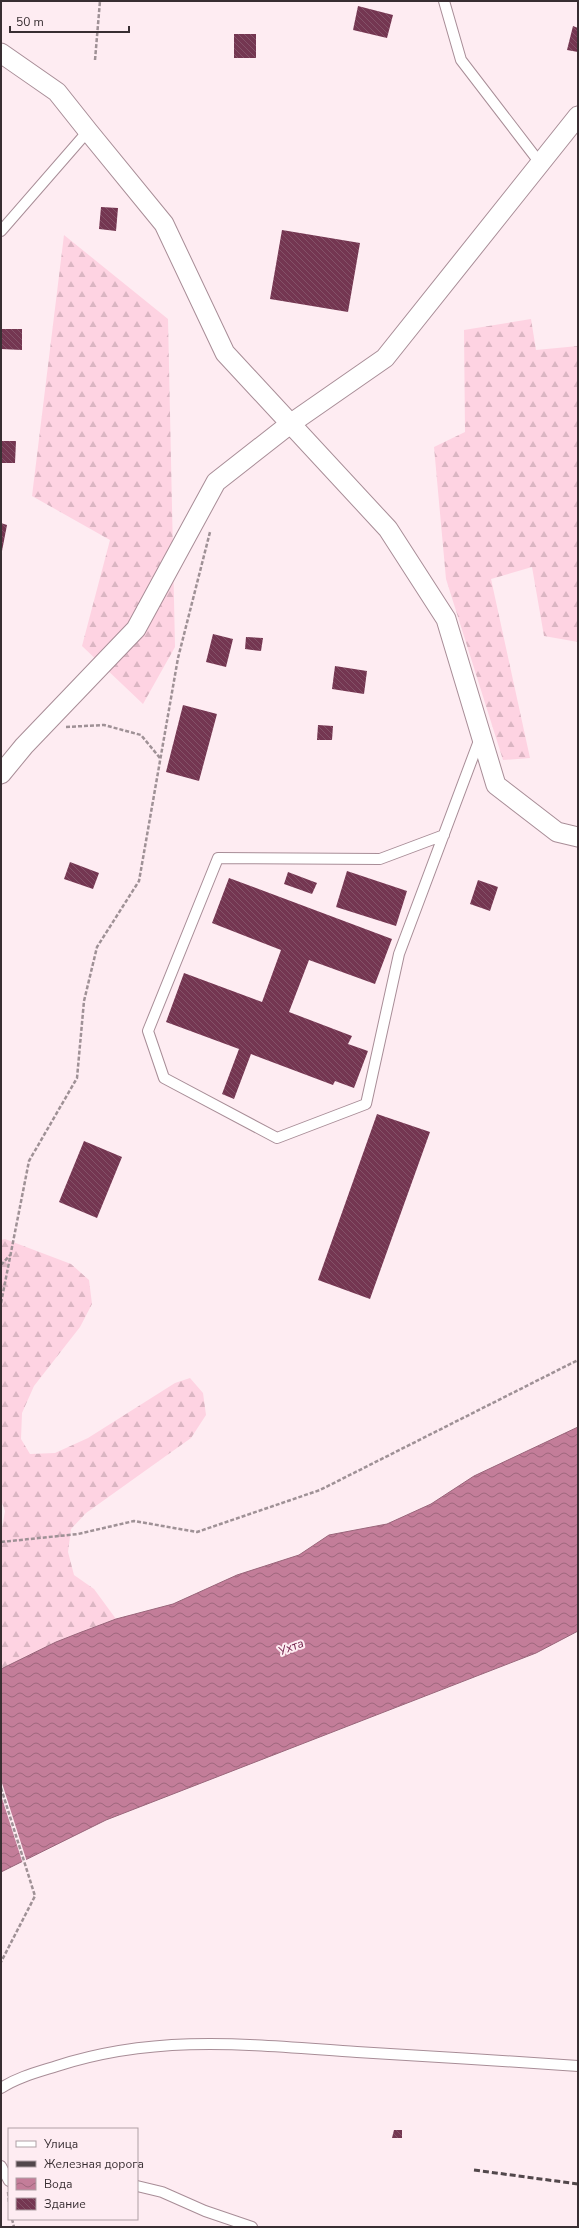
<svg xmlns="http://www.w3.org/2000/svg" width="579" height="2228" font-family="'Nunito Sans',sans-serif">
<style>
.forest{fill:url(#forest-firs)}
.water{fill:url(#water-waves);stroke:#99657a}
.pier{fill:#feecf2}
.building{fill:url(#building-back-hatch)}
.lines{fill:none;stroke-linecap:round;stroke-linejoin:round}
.lane-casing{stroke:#a88d97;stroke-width:12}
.street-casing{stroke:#a88d97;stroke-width:21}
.path{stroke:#9f9196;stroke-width:2.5;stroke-dasharray:4 2;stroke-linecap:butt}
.lane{stroke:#fff;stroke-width:10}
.street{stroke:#fff;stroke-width:19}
.rail{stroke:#52474b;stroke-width:3;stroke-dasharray:6 3;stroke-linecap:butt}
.labels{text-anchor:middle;stroke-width:4;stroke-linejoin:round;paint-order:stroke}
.water-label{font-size:12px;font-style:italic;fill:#6d1944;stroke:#feecf2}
</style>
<defs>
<pattern id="forest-firs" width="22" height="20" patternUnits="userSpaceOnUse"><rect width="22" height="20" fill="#fed3e2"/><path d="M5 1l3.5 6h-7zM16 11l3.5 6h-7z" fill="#dab5c2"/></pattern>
<pattern id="water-waves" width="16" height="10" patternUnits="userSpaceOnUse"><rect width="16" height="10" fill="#c37d99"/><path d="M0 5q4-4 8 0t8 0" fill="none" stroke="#9f677d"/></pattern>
<pattern id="building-back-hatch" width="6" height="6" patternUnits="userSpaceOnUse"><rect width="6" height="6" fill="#743651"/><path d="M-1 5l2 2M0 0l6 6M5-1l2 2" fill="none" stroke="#845268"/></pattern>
</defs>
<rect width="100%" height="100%" fill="#feecf2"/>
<!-- forest -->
<g class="forest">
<polygon points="64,235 168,319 175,647 143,704 82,646 110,540 32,496"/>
<polygon points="531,319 536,350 578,346 578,642 544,636 532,567 491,579 530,758 503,760 446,579 434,447 465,432 464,330"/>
<polygon points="5,1239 71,1264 89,1280 92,1304 80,1327 34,1386 22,1413 21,1439 30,1454 55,1453 88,1438 175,1383 190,1378 203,1393 206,1415 191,1438 86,1513 71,1529 68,1552 74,1575 94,1589 116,1619 56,1642 1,1669 1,1534 5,1511 1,1500 1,1240"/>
</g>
<!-- water -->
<polygon class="water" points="578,1427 578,1631 536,1653 106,1820 1,1872 1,1669 56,1642 79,1633 116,1619 173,1604 237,1575 299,1555 329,1535 387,1524 431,1504 474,1476"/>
<!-- pier -->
<polygon class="pier" points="1,1780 27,1862 23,1864 1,1795"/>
<!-- building -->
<g class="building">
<polygon points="358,6 393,15 387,38 353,30"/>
<polygon points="573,26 578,28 578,52 567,50"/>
<rect x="234" y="34" width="22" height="24"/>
<polygon points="101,207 118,208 116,231 99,229"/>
<polygon points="282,230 360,243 348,312 270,299"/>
<polygon points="1,329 22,329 22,350 1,349"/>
<polygon points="1,441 16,441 15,463 1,463"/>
<polygon points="1,523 7,525 2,551 1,551"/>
<polygon points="213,634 233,639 226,667 206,662"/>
<polygon points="246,637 263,638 261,651 245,649"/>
<polygon points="335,666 367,671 364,694 332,689"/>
<polygon points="183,705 217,714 199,781 166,772"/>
<polygon points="318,725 333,726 332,740 317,740"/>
<polygon points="70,862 99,873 93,889 64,879"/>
<polygon points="347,871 407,891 396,926 336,907"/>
<polygon points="288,872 317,883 312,894 284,884"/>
<polygon points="229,878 392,939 375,984 309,960 289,1012 352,1036 348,1044 368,1051 354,1088 335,1081 333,1085 251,1054 234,1099 222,1094 239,1049 166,1022 184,973 262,1002 281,950 212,923"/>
<polygon points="478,880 498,887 490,911 470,904"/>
<polygon points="377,1114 430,1132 370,1299 318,1280"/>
<polygon points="84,1141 122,1157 97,1218 59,1202"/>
<polygon points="394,2130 402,2130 402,2138 392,2138"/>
</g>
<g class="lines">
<defs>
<g id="lane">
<polyline points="444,1 461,60 540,163"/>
<polyline points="1,231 88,131"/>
<polyline points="444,835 380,859 218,858 148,1031 164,1078 277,1138 366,1104 399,954 480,738"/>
<path d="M1,2088C18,2077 38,2072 57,2066C159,2033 253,2045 357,2052C431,2056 504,2061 578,2066"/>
<polyline points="1,2166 9,2181"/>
<polyline points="137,2186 162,2192 205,2211 252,2227"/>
</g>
<g id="street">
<polyline points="1,53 57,92 88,131 164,224 225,353 388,529 446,619 496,785 557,832 578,837"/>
<polyline points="1,774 24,746 136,629 216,482 290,424 385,358 578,116"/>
</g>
</defs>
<!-- lane casing -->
<use href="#lane" class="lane-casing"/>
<!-- street casing -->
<use href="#street" class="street-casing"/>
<!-- path -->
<g class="path">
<polyline points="95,60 100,1"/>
<polyline points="66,727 104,725 141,735 160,758"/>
<polyline points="1,1265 10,1255"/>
<polyline points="1,1303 29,1161 77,1078 84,1001 97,947 139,881 178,658 210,532"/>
<polyline points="1,1542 78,1534 134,1521 197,1532 320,1490 578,1360"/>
<polyline points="1,1788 35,1896 1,1962"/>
<polyline points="8,2192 9,2203"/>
<polyline points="12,2219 14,2227"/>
</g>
<!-- lane -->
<use href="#lane" class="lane"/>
<!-- street -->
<use href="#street" class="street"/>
<!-- rail -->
<polyline class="rail" points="474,2170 578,2184"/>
</g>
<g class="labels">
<!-- water labels -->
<g class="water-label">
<text transform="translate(291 1647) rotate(-21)" y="4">Ухта</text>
</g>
</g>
<!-- border -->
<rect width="579" height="2228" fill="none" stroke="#382e32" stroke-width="4"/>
<!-- legend -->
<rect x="8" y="2128" width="130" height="92" fill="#feecf2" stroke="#afa0a5"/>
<rect x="16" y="2141" width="20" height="6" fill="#ffffff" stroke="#afa0a5"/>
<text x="44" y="2148" font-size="12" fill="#382e32">Улица</text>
<rect x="16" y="2161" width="20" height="6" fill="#52474b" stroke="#afa0a5"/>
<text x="44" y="2168" font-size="12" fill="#382e32">Железная дорога</text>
<rect x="16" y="2178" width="20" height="12" fill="url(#water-waves)" stroke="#afa0a5"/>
<text x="44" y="2188" font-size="12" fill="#382e32">Вода</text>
<rect x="16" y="2198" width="20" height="12" fill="url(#building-back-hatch)" stroke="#afa0a5"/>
<text x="44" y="2208" font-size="12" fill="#382e32">Здание</text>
<!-- scale -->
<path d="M10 26v6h119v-6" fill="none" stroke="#382e32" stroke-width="2"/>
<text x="16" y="26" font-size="12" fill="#382e32" stroke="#feecf2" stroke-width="3" paint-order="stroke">50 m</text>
</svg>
